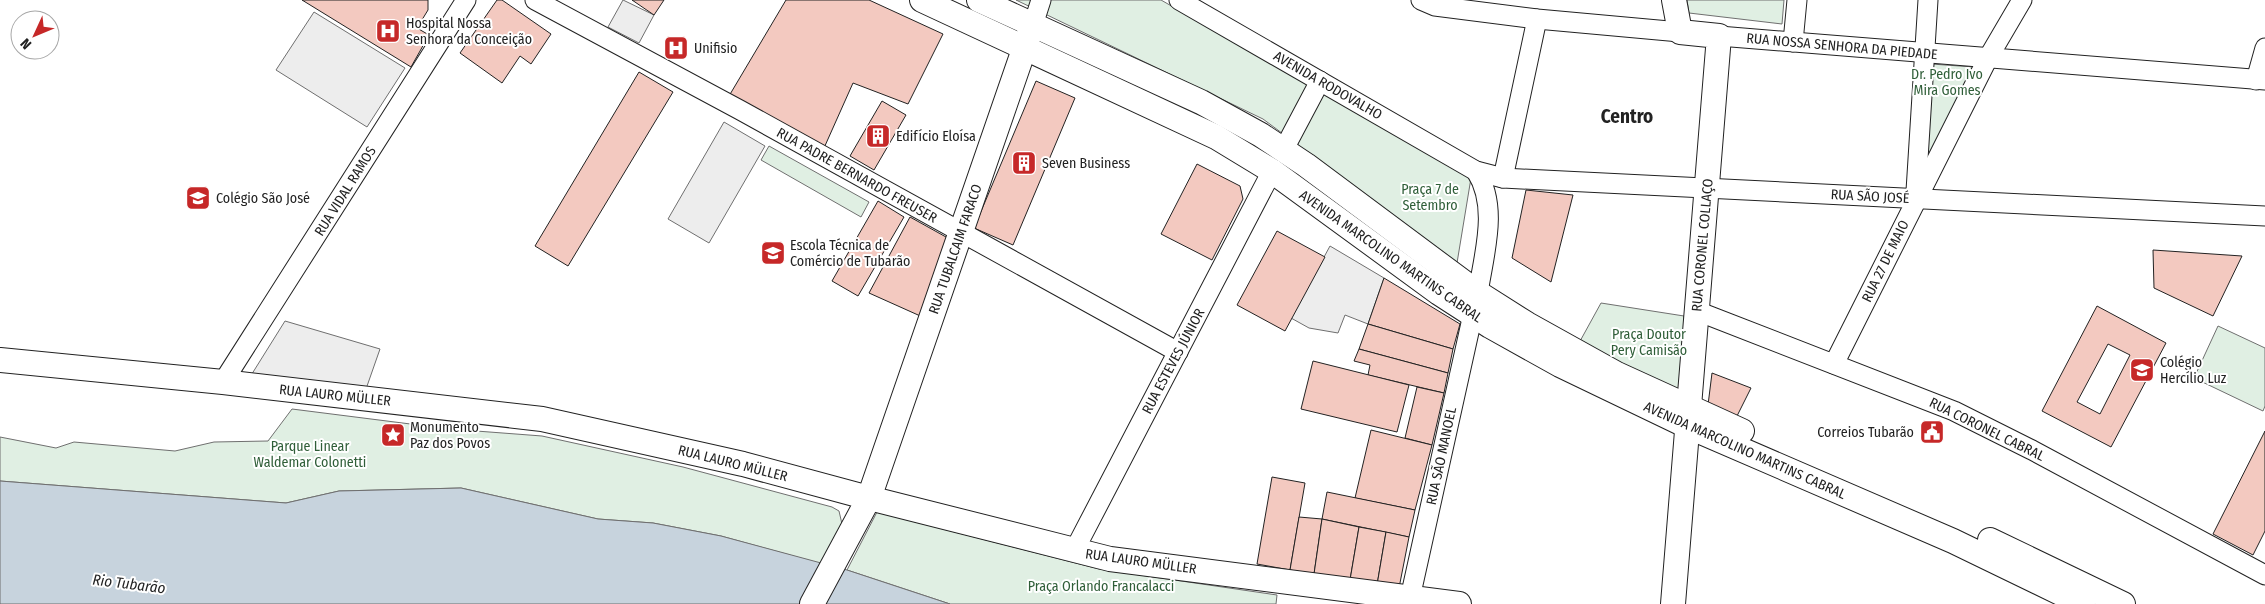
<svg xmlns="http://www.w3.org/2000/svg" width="2265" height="604" font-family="'Fira Sans Condensed',sans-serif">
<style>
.green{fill:#e0efe3;stroke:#6f6f6f}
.parking{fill:#ededed;stroke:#6f6f6f}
.water{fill:#c7d3dd;stroke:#6f6f6f}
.building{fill:#f3c9c0;stroke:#222;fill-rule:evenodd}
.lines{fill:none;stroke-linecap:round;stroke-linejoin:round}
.minor-casing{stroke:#222;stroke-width:21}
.major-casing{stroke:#222;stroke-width:26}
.minor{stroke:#fff;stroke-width:19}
.major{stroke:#fff;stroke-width:24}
.labels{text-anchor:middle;stroke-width:4;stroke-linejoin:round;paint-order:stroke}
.poi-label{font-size:14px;fill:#222;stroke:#fff;text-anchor:start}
.street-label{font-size:14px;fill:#222;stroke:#fff}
.park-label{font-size:14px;fill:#2f5e38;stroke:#fff}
.water-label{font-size:15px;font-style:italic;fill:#222;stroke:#fff}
.district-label{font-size:19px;font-weight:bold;fill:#222;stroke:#fff}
</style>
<rect width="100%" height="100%" fill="#fff"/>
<!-- green -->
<g class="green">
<polygon points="1016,0 1161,0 1471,178 1457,263 1263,119"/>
<polygon points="1687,0 1784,0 1782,24 1689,13"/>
<polygon points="1931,64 1974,67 1924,169"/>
<polygon points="769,146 869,202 861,217 761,160"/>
<polygon points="1601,303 1684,316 1681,392 1579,343"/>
<polygon points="2218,326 2265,348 2265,406 2263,411 2194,378"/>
<polygon points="292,409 450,429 542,436 683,467 832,507 839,511 842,524 822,564 721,536 653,523 598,519 461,488 339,491 286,503 0,481 0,437 56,448 74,442 175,451 214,442 268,441"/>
<polygon points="877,512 1099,569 1277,595 1276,604 950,604 847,570"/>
</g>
<!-- parking -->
<g class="parking">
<polygon points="623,0 654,15 639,43 608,27"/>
<polygon points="314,12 405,68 367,127 276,70"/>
<polygon points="724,122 765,146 709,243 668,219"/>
<polygon points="1330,246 1384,278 1368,324 1345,315 1338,333 1309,328 1291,318"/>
<polygon points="285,321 380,349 366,389 250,377"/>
</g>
<!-- water -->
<polygon class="water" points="0,481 286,503 339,491 461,488 598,519 653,523 721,536 847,570 950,604 0,604"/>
<!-- building -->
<g class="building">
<polygon points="302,0 428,0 428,10 417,28 429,35 411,67"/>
<polygon points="497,0 502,0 551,34 531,64 520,56 502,83 460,53"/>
<polygon points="632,0 664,0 654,15"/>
<polygon points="786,0 869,0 943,34 908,104 853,83 824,148 729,96"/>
<polygon points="639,72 673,92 568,266 535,246"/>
<polygon points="1036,81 1075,98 1013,245 974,228"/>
<polygon points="882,101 906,115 874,170 850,156"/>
<polygon points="1197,164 1240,186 1243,199 1212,260 1161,234"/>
<polygon points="1526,190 1573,195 1551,282 1512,258"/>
<polygon points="878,201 904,217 858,296 832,281"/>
<polygon points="910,217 955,242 927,319 869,293"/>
<polygon points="1277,231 1325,257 1285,331 1237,305"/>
<polygon points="2153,250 2242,256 2213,316 2154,288"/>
<polygon points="1384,278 1460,324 1453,349 1368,324"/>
<path d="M2097,306L2166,343L2111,447L2042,411ZM2108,344L2130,355L2100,414L2077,402Z"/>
<polygon points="1368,324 1453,349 1448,373 1359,349"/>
<polygon points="1359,349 1448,373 1444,393 1368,375 1370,365 1354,361"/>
<polygon points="1313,361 1409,385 1397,432 1301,409"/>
<polygon points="1712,373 1751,388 1736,418 1708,405"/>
<polygon points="1417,387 1444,393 1432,445 1405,438"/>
<polygon points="1371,430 1432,445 1415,510 1355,498"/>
<polygon points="2265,431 2265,531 2253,555 2213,534"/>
<polygon points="1272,477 1305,483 1290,570 1257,564"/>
<polygon points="1327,492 1415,510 1409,537 1322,519"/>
<polygon points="1299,517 1322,519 1314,574 1290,570"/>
<polygon points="1322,519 1359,527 1350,580 1314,574"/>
<polygon points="1359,527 1386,532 1377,585 1350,580"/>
<polygon points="1386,532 1409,537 1399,588 1377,585"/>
</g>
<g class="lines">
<defs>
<g id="minor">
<polyline points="535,0 740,110 1178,352"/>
<polyline points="1179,0 1476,171 1503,178 2265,216"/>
<polyline points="1421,0 1435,6 1537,19 1680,32"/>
<polyline points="1033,25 1041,0"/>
<polyline points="1719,36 2265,80"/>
<polyline points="1793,42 1797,0"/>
<polyline points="2256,80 2265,48"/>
<polyline points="1284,149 1320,81"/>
<path d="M1476,171C1499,207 1484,253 1478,293"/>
<polyline points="1503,178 1537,19"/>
<polyline points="1916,191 1928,0"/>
<polyline points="1697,311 1954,411 2032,450 2265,575"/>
<polyline points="1834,364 1988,58 2022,0"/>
<polyline points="223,382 466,0"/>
<polyline points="1074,551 1272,171"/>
<polyline points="1410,598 1473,314"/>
</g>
<g id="major">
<polyline points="922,0 1216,137 1272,171 1439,293 1490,326 1560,365 1687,426 1953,541 2083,604"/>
<polyline points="979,0 1201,102 1261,135 1306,165 1478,293 1527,324 1617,374 1742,431"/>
<polyline points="0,360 223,382 542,419 743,464 869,498 1110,559 1459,604"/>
<polyline points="1990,540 2123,604"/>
<polyline points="812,604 869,498 1030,32"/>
<polyline points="1673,604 1719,36 1680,32 1674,0"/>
</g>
</defs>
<!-- minor casing -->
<use href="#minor" class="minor-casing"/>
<!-- major casing -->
<use href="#major" class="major-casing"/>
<!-- minor -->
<use href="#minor" class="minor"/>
<!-- major -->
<use href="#major" class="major"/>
</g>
<!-- icons -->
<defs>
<symbol id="hospital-square" viewBox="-11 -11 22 22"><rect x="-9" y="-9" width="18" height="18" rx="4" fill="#c62828" stroke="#fff"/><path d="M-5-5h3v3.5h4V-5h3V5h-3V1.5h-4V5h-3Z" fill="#fff"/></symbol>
<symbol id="building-square" viewBox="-11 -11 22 22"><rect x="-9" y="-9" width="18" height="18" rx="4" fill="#c62828" stroke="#fff"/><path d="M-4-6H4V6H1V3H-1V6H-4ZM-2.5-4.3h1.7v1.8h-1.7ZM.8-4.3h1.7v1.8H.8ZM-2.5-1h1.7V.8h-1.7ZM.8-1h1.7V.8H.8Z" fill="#fff"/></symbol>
<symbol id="school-square" viewBox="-11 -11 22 22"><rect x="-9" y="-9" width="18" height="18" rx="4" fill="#c62828" stroke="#fff"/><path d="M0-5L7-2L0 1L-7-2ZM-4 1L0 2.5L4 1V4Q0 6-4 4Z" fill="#fff"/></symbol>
<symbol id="university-square" viewBox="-11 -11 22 22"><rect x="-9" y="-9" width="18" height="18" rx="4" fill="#c62828" stroke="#fff"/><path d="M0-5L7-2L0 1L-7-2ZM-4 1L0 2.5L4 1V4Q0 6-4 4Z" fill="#fff"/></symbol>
<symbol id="civic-square" viewBox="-11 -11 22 22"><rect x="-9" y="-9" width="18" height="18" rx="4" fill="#c62828" stroke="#fff"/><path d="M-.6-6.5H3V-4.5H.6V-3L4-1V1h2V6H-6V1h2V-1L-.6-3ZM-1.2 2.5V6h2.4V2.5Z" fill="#fff"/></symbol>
<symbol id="sight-square" viewBox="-11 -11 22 22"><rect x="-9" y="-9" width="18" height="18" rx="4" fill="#c62828" stroke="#fff"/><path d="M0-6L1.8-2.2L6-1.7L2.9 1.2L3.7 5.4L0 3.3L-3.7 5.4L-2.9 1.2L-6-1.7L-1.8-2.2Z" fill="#fff"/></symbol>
</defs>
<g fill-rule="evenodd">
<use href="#hospital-square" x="374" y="17" width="28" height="28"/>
<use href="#hospital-square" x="662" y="34" width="28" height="28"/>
<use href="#building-square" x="864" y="122" width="28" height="28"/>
<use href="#building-square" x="1010" y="149" width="28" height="28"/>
<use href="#school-square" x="184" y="184" width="28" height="28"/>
<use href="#university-square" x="759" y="239" width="28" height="28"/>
<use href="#school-square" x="2128" y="356" width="28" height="28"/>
<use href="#civic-square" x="1918" y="418" width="28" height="28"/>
<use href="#sight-square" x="379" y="421" width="28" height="28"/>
</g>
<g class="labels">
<!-- poi labels -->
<g class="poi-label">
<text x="406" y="28">Hospital Nossa<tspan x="406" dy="16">Senhora da Conceição</tspan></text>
<text x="694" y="53">Unifisio</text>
<text x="896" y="141">Edifício Eloísa</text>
<text x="1042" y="168">Seven Business</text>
<text x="216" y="203">Colégio São José</text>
<text x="790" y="250">Escola Técnica de<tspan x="790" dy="16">Comércio de Tubarão</tspan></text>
<text x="2160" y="367">Colégio<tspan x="2160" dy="16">Hercílio Luz</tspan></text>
<text x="410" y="432">Monumento<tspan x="410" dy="16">Paz dos Povos</tspan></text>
<text x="1914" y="437" text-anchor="end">Correios Tubarão</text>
</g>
<!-- street labels -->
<g class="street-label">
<text transform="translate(1842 46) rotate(5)" y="5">RUA NOSSA SENHORA DA PIEDADE</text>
<text transform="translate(1328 85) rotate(30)" y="5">AVENIDA RODOVALHO</text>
<text transform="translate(857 175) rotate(29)" y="5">RUA PADRE BERNARDO FREUSER</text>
<text transform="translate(345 191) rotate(-58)" y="5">RUA VIDAL RAMOS</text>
<text transform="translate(1870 196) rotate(3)" y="5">RUA SÃO JOSÉ</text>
<text transform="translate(1702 245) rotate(-85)" y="5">RUA CORONEL COLLAÇO</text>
<text transform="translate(955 249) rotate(-71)" y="5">RUA TUBALCAIM FARACO</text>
<text transform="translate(1391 256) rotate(35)" y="5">AVENIDA MARCOLINO MARTINS CABRAL</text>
<text transform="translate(1885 261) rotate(-64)" y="5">RUA 27 DE MAIO</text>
<text transform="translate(1173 361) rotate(-62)" y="5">RUA ESTEVES JÚNIOR</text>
<text transform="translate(335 395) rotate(6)" y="5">RUA LAURO MÜLLER</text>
<text transform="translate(1987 429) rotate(26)" y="5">RUA CORONEL CABRAL</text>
<text transform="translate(1745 450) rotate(24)" y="5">AVENIDA MARCOLINO MARTINS CABRAL</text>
<text transform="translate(1441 456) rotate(-78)" y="5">RUA SÃO MANOEL</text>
<text transform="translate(733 463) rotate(14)" y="5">RUA LAURO MÜLLER</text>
<text transform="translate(1141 561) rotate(8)" y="5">RUA LAURO MÜLLER</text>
</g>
<!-- park labels -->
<g class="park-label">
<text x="1947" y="79">Dr. Pedro Ivo<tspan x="1947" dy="16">Mira Gomes</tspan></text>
<text x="1430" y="194">Praça 7 de<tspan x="1430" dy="16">Setembro</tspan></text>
<text x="1649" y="339">Praça Doutor<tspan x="1649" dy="16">Pery Camisão</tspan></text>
<text x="310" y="451">Parque Linear<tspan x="310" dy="16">Waldemar Colonetti</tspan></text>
<text x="1101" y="591">Praça Orlando Francalacci</text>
</g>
<!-- water labels -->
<g class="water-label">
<text transform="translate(129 584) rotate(7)" y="5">Rio Tubarão</text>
</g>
<!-- district labels -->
<g class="district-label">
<text x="1627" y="123">Centro</text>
</g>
</g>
<!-- north arrow -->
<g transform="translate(35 35) rotate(226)"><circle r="24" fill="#ffffff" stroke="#a7a7a7"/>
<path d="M0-4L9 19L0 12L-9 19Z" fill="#c62828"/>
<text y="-8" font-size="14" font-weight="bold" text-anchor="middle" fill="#222222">N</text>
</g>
</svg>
